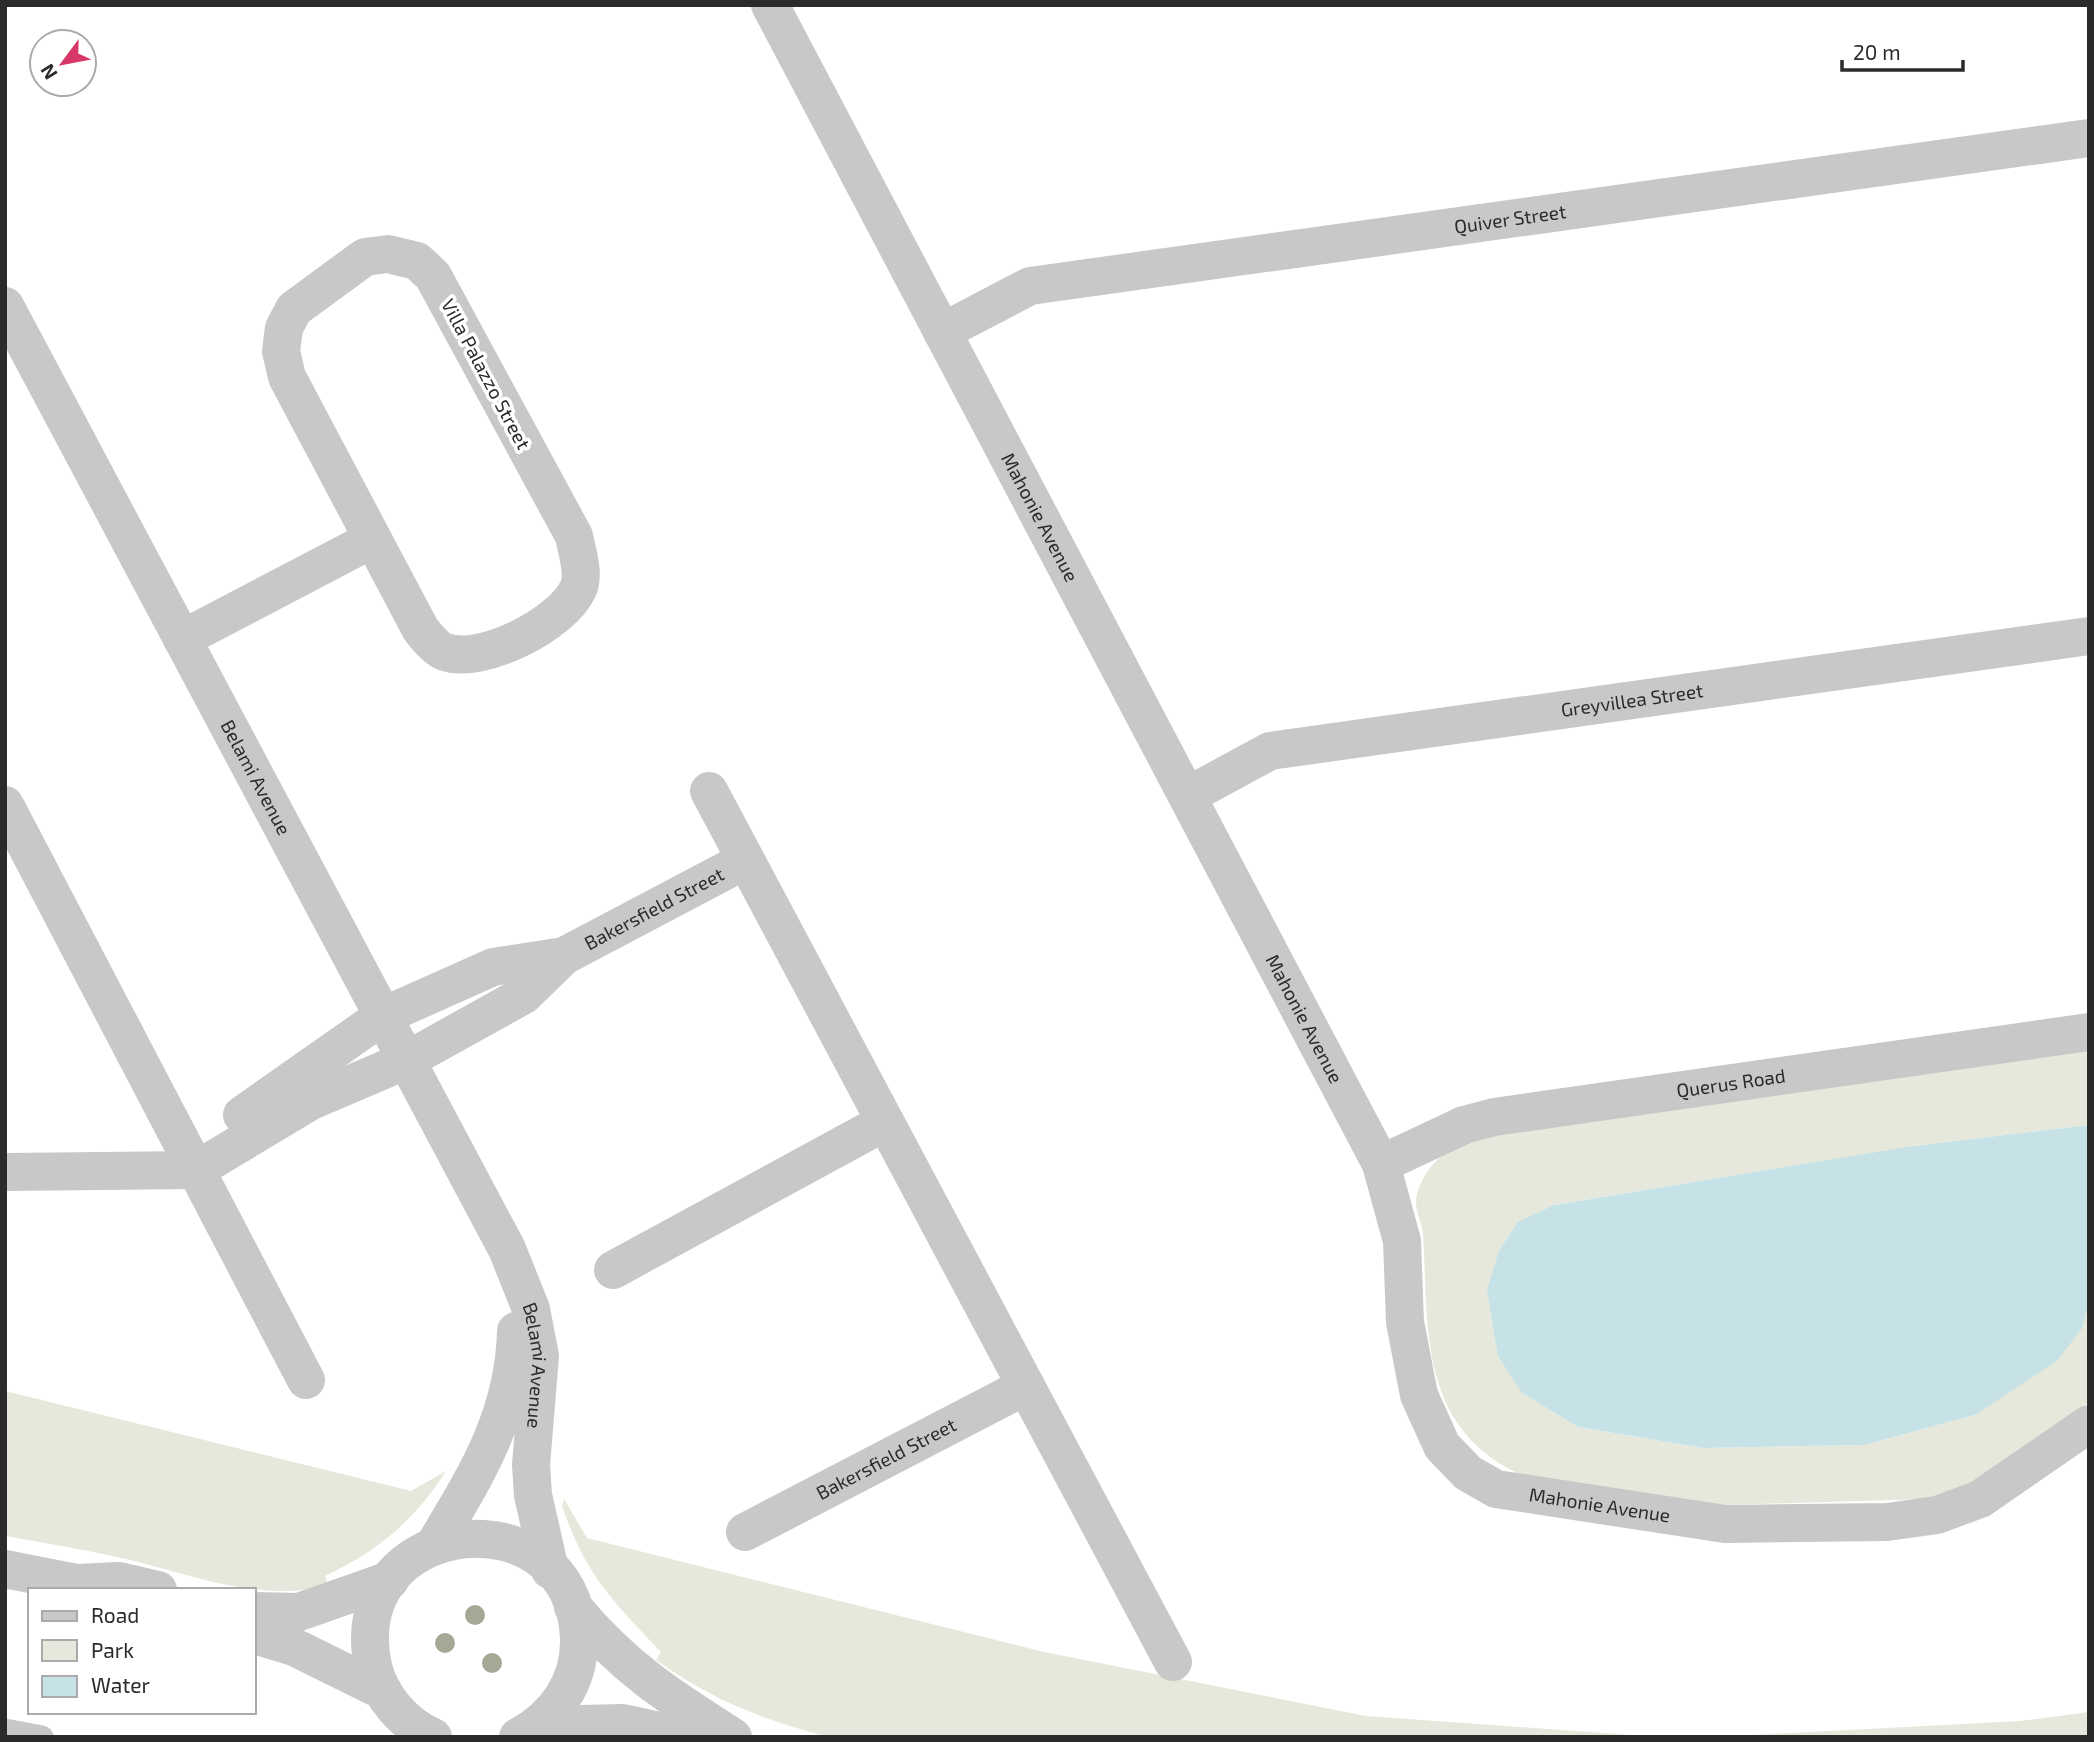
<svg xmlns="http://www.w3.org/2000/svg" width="2094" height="1742" font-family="'Exo 2',sans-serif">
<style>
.green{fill:#e5e8da}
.water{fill:#c7e2e7}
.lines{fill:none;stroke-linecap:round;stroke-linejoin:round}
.service{stroke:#c8c8c8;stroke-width:23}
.minor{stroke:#c8c8c8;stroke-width:38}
.tertiary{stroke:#c8c8c8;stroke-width:38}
.tree{fill:#a3a994}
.labels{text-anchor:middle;stroke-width:7;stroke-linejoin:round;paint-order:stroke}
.street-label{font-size:19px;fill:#2b2b2b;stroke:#fff}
</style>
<rect width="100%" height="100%" fill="#fff"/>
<!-- green -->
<g class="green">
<path d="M2089,1049V1125L1906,1147L1554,1205L1522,1393L1578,1427L1703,1448L1864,1445L1975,1415L2083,1327L2089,1299V1402L1969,1486L1925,1499L1725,1505L1533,1480C1500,1467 1473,1448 1454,1418C1422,1365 1427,1293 1423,1234C1422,1223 1416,1213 1416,1202C1416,1191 1423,1177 1430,1168C1448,1144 1478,1140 1506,1133Z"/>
<path d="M5,1391L411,1491L446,1471C415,1520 378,1551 325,1576L329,1586C257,1602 197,1576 126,1559C86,1550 46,1543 5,1536Z"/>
<path d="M564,1499L587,1538L1044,1652L1366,1716L1659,1737H829C765,1721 710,1699 656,1660L661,1652C612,1600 586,1576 562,1506Z"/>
<polygon points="2089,1712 2089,1737 1714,1737 2020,1721"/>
</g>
<!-- water -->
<polygon class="water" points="2089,1125 2089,1299 2083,1327 2057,1361 1975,1415 1864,1445 1703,1448 1578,1427 1522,1393 1498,1356 1487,1290 1499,1251 1518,1222 1554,1205 1906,1147"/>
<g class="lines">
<!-- service -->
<polyline class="service" points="5,1730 42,1737"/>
<!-- minor -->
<g class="minor">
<path id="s1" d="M770,5L1381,1164L1402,1241L1405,1322L1419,1395L1442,1446L1468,1473L1496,1489L1725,1524L1887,1522L1937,1515L1980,1499L2089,1424"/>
<path d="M388,254L417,261L433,276L574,536C577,552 585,574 578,589C562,624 482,665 445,652C436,649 427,637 421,630L287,377L281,351L284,328L294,309L365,257Z"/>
<path id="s2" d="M942,332L1030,286L2089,138"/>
<polyline points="182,639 371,540"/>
<polyline points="709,791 1173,1662"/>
<path id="s3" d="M1187,796L1270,751L2089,636"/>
<polyline points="5,805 306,1380"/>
<polyline points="242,1115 383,1016 493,967 564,956"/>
<path id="s4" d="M1381,1164L1464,1125L1494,1117L2089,1032"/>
<path id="s5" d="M5,1172L196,1170L311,1101L407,1060L524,995L564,956L744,861"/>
<polyline points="613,1270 885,1122"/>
<path id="s6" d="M745,1532L1026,1386"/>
</g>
<!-- tertiary -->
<g class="tertiary">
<path id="s7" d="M5,306L507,1249L531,1309L540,1356L531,1465L533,1495L550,1570"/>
<path d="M435,1544C477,1474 514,1415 516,1331"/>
<polyline points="5,1569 76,1583 119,1581 158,1590"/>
<path d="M573,1607C623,1667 668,1696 733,1737"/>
<polyline points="254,1611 299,1612 390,1580"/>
<polyline points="254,1635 294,1647 383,1691"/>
<polyline points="539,1725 623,1723 687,1737"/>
<path d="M433,1737C404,1724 380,1697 373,1666C341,1515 574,1489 579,1639C580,1683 555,1717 518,1737"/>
</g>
</g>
<!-- trees -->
<g class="tree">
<circle cx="475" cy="1615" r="10"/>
<circle cx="445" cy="1643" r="10"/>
<circle cx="492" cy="1663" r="10"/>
</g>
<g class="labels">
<!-- street labels -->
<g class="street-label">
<text dy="7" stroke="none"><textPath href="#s2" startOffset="584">Quiver Street</textPath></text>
<text transform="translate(486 374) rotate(62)" y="7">Villa Palazzo Street</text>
<text dy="7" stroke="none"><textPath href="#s1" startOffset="579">Mahonie Avenue</textPath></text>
<text dy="7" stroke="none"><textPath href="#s3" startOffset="460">Greyvillea Street</textPath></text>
<text dy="7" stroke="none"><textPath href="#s7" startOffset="534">Belami Avenue</textPath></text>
<text dy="7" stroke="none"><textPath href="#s5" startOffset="721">Bakersfield Street</textPath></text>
<text dy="7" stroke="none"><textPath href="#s1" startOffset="1146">Mahonie Avenue</textPath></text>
<text dy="7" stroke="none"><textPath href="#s4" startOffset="362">Querus Road</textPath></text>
<text dy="7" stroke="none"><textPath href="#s7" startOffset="1190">Belami Avenue</textPath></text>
<text dy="7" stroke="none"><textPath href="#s6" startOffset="159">Bakersfield Street</textPath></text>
<text dy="7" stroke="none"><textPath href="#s1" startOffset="1776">Mahonie Avenue</textPath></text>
</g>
</g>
<!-- border -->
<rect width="2094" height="1742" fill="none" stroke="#2b2b2b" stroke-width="14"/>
<!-- legend -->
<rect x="28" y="1588" width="228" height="126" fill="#ffffff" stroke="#aaaaaa" stroke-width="2"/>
<rect x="42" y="1611" width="35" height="10" fill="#c8c8c8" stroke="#aaaaaa" stroke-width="2"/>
<text x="91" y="1623" font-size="21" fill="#2b2b2b">Road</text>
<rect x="42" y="1640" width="35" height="21" fill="#e5e8da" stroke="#aaaaaa" stroke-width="2"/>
<text x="91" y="1658" font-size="21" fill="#2b2b2b">Park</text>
<rect x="42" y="1676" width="35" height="21" fill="#c7e2e7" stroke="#aaaaaa" stroke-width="2"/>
<text x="91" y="1693" font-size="21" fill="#2b2b2b">Water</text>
<!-- north arrow -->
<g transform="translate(63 63) rotate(238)"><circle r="33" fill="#ffffff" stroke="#aaaaaa" stroke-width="2"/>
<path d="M0-5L12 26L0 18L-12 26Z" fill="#d83868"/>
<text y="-10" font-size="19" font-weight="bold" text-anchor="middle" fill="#2b2b2b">N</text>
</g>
<!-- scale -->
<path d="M1842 60v10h121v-10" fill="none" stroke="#2b2b2b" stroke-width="3.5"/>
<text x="1853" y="60" font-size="21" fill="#2b2b2b" stroke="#ffffff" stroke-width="5" paint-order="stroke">20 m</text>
</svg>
